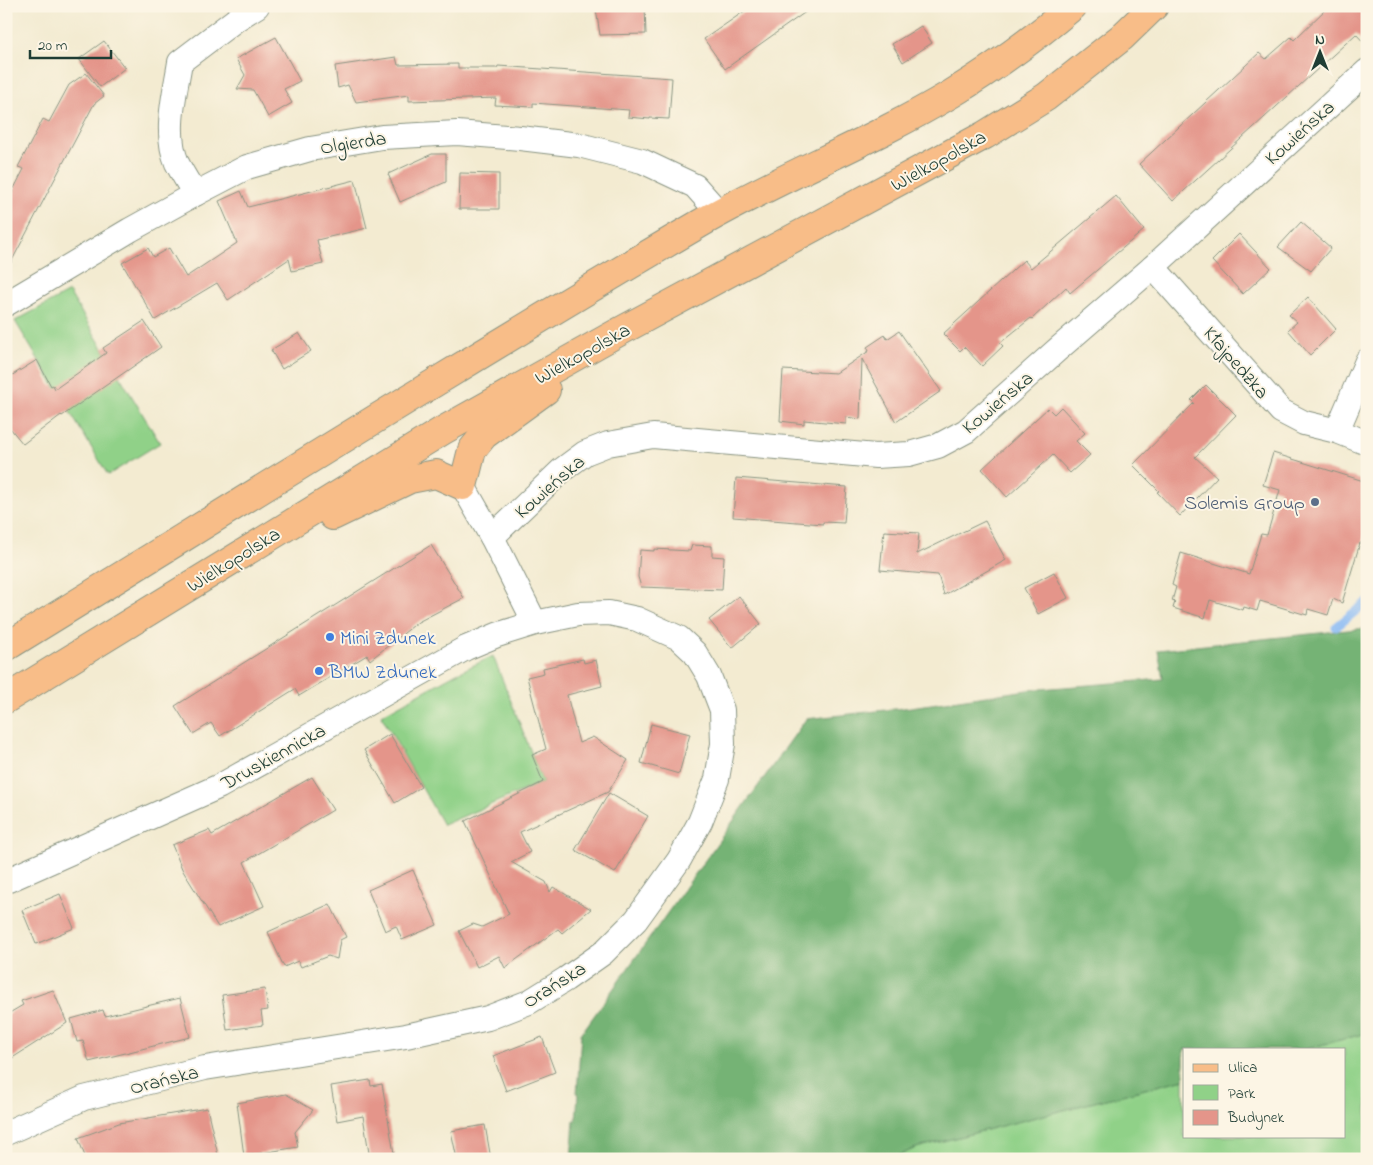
<svg xmlns="http://www.w3.org/2000/svg" width="1373" height="1165" font-family="'Indie Flower',sans-serif">
<style>
.green{fill:#90d188;stroke:#58875e}
.forest{fill:#74b374;stroke:#4a7854}
.lines{fill:none;stroke-linecap:round;stroke-linejoin:round}
.stream{stroke:#88baf5;stroke-width:9}
.building{fill:#e4958a}
.minor-casing{stroke:#899482;stroke-width:26}
.primary-casing{stroke:#899482;stroke-width:30}
.minor{stroke:#fff;stroke-width:24}
.primary{stroke:#f8bd88;stroke-width:28}
.service-dot{fill:#5c6f8a;stroke:#fcf5e5;stroke-width:2}
.shop-dot{fill:#3f7fe0;stroke:#fcf5e5;stroke-width:2}
.labels{text-anchor:middle;stroke-width:4;stroke-linejoin:round;paint-order:stroke}
.street-label{font-size:20px;fill:#1f3d34;stroke:#fcf5e5}
.service-label{font-size:20px;fill:#4e5e75;stroke:#fcf5e5;text-anchor:end}
.shop-label{font-size:20px;fill:#366cbe;stroke:#fcf5e5;text-anchor:start}
</style>
<rect width="100%" height="100%" fill="#fcf5e5"/>
<filter id="ink" filterUnits="userSpaceOnUse"><feTurbulence type="fractalNoise" baseFrequency=".02" numOctaves="2"/><feDisplacementMap in="SourceGraphic" scale="10" xChannelSelector="R" yChannelSelector="G"/><feConvolveMatrix kernelMatrix="1 2 1 2 8 2 1 2 1" color-interpolation-filters="sRGB"/></filter>
<filter id="wash" filterUnits="userSpaceOnUse"><feTurbulence type="fractalNoise" baseFrequency=".0096" numOctaves="4" result="noise"/><feDisplacementMap in="SourceGraphic" scale="20" xChannelSelector="R" yChannelSelector="G"/><feGaussianBlur stdDeviation="1.12" result="paint"/><feColorMatrix in="noise" values="0 0 0 0 0 0 0 0 0 0 0 0 0 0 0 0 0 1.4 0 .05"/><feComposite in="paint" operator="in"/></filter>
<g filter="url(#wash)">
<rect width="100%" height="100%" fill="#f3ebd1"/>
<!-- green -->
<g class="green">
<polygon points="69,292 160,443 108,475 15,321"/>
<polygon points="493,656 543,782 443,825 381,715 455,674"/>
<polygon points="1367,1033 1367,1159 891,1159 916,1148 1184,1079 1184,1136 1344,1136 1344,1049 1305,1049"/>
</g>
<!-- forest -->
<polygon class="forest" points="1367,628 1367,1033 1305,1049 1184,1049 1184,1079 916,1148 891,1159 571,1159 574,1121 576,1121 578,1095 577,1094 581,1034 806,719 904,708 1027,690 1163,679 1158,650"/>
<g class="lines">
<!-- stream -->
<polyline class="stream" points="1336,627 1367,602"/>
</g>
<g id="blocks">
<!-- building -->
<g class="building">
<polygon points="752,6 814,6 725,69 704,39"/>
<polygon points="1329,6 1367,6 1367,46 1356,34 1173,201 1139,164 1259,53 1266,59 1291,37 1294,40"/>
<polygon points="645,7 646,34 600,35 596,9"/>
<polygon points="921,26 932,43 903,62 892,44"/>
<polygon points="276,37 300,81 284,89 292,103 268,117 253,90 237,89 245,75 236,59"/>
<polygon points="104,41 125,68 100,87 79,59"/>
<polygon points="396,57 398,65 458,64 458,68 497,68 498,66 672,78 669,119 650,118 650,119 628,117 629,110 533,103 533,107 495,105 496,98 409,101 409,95 356,102 348,85 338,88 335,66"/>
<polygon points="86,73 104,96 94,104 6,272 6,204 24,169 18,167 43,119 49,122 69,85"/>
<polygon points="432,154 446,154 446,182 400,202 388,174"/>
<polygon points="460,173 499,174 499,209 459,209"/>
<polygon points="355,180 367,228 317,240 323,264 292,271 289,259 228,300 217,283 155,320 122,263 148,248 153,257 169,248 186,277 237,243 219,201 241,191 248,207"/>
<polygon points="1116,196 1144,230 1070,293 1066,287 1032,319 1031,318 1000,343 1003,346 982,366 964,347 960,351 943,334 1024,260 1031,268"/>
<polygon points="1301,222 1331,248 1311,271 1278,247"/>
<polygon points="1239,234 1271,268 1243,294 1212,261"/>
<polygon points="1308,297 1336,329 1310,355 1288,330 1297,322 1289,315"/>
<polygon points="144,321 161,347 62,416 61,415 23,444 6,423 6,379 37,360 51,386 53,385 55,389 106,353 103,348"/>
<polygon points="899,331 941,391 896,422 862,359 860,419 846,417 846,424 804,420 804,424 780,421 783,370 836,373 869,351 867,347 885,335 887,339"/>
<polygon points="299,333 311,351 282,369 271,350"/>
<polygon points="1206,385 1236,415 1195,457 1217,477 1180,516 1157,492 1159,491 1133,465 1194,403 1191,400"/>
<polygon points="1061,407 1085,433 1076,441 1090,455 1070,473 1053,455 1007,497 982,469 1048,408 1054,414"/>
<polygon points="1273,453 1367,482 1367,528 1362,543 1360,543 1342,603 1333,599 1328,615 1308,609 1307,615 1260,601 1257,611 1244,607 1243,610 1210,600 1205,618 1173,608 1175,602 1172,601 1176,587 1172,585 1181,553 1249,574 1261,534 1267,535 1280,490 1263,485"/>
<polygon points="736,478 847,487 844,523 823,522 823,524 733,517"/>
<polygon points="985,521 1006,560 944,595 938,575 880,570 884,531 919,533 917,554"/>
<polygon points="431,545 464,598 418,622 370,660 367,655 299,696 295,689 220,736 211,723 193,734 175,706"/>
<polygon points="692,545 712,546 712,556 724,557 722,590 641,587 638,577 640,550 654,551 654,549 690,551"/>
<polygon points="1054,572 1068,598 1038,614 1024,588"/>
<polygon points="739,596 761,624 732,648 709,620"/>
<polygon points="583,659 584,663 596,660 602,686 567,695 579,743 593,737 628,760 608,792 520,832 530,852 511,862 546,882 550,892 553,887 591,909 562,933 558,929 505,968 499,956 477,967 459,931 473,924 482,927 509,914 465,821 543,782 532,755 546,749 527,677 544,673 543,668"/>
<polygon points="651,724 690,734 679,774 641,763"/>
<polygon points="390,734 421,787 395,803 364,750"/>
<polygon points="312,777 333,810 244,862 264,906 218,927 183,871 172,845 209,830 212,835"/>
<polygon points="609,793 648,816 615,873 575,850"/>
<polygon points="413,870 437,925 402,940 396,926 385,931 368,890"/>
<polygon points="60,894 74,928 36,944 22,910"/>
<polygon points="330,904 346,937 340,940 337,959 328,956 301,967 298,961 284,967 268,932"/>
<polygon points="265,989 268,1010 261,1011 263,1025 227,1030 222,995"/>
<polygon points="53,990 67,1023 6,1062 6,1015 23,1005 21,1001"/>
<polygon points="180,998 190,1037 89,1062 83,1041 77,1042 71,1019 103,1010 105,1016"/>
<polygon points="542,1037 555,1072 506,1091 493,1056"/>
<polygon points="370,1080 371,1086 382,1084 395,1159 370,1159 363,1116 337,1121 331,1086"/>
<polygon points="286,1094 313,1110 295,1132 298,1147 244,1156 237,1103"/>
<polygon points="207,1108 219,1159 86,1159 78,1138 119,1123"/>
<polygon points="485,1125 491,1159 457,1159 451,1131"/>
</g>
</g>
</g>
<g filter="url(#ink)">
<use href="#blocks" fill-opacity="0" stroke="#899482" stroke-width="1"/>
<g class="lines">
<defs>
<g id="minor">
<path d="M195,194C189,184 182,173 177,163C164,132 175,94 180,62L238,18L257,6"/>
<polyline points="1153,267 1281,411 1304,423 1337,431 1367,443"/>
<polyline points="6,304 130,230 195,194 247,167 310,149 382,137 457,133 520,138 579,145 642,161 695,186 719,213"/>
<polyline points="1337,431 1367,361"/>
<polyline points="463,486 492,537 535,623"/>
<polyline points="492,537 562,470 585,453 608,444 653,436 876,456 909,454 938,446 966,431 1057,350 1153,267 1367,71"/>
<polyline points="6,881 220,786 466,648 497,635 535,623 578,614 609,613 637,619 679,638 695,653 709,676 722,710 723,744 717,779 700,822 679,860 636,920 603,953 566,979 529,1002 488,1018 406,1036 205,1068 84,1098 6,1133"/>
</g>
<g id="primary">
<polyline points="333,516 410,479 436,474 463,486 472,450 484,435 546,390"/>
<path d="M6,647C237,505 467,360 701,223C782,176 871,142 951,94C994,68 1035,38 1073,6"/>
<polyline points="6,699 442,431 617,333 985,135 1046,97 1122,37 1154,6"/>
</g>
</defs>
<!-- minor casing -->
<use href="#minor" class="minor-casing"/>
<!-- primary casing -->
<use href="#primary" class="primary-casing"/>
<!-- minor -->
<use href="#minor" class="minor"/>
<!-- primary -->
<use href="#primary" class="primary"/>
</g>
</g>
<!-- markers -->
<circle class="service-dot" cx="1315" cy="502" r="5"/>
<g class="shop-dot">
<circle cx="330" cy="637" r="5"/>
<circle cx="319" cy="671" r="5"/>
</g>
<g class="labels">
<!-- street labels -->
<g class="street-label">
<text transform="translate(1299 132) rotate(-42)" y="7">Kowieńska</text>
<text transform="translate(353 142) rotate(-9)" y="7">Olgierda</text>
<text transform="translate(938 160) rotate(-29)" y="7">Wielkopolska</text>
<text transform="translate(582 353) rotate(-29)" y="7">Wielkopolska</text>
<text transform="translate(1237 362) rotate(49)" y="7">Kłajpedzka</text>
<text transform="translate(997 402) rotate(-40)" y="7">Kowieńska</text>
<text transform="translate(549 486) rotate(-41)" y="7">Kowieńska</text>
<text transform="translate(233 559) rotate(-32)" y="7">Wielkopolska</text>
<text transform="translate(273 756) rotate(-29)" y="7">Druskiennicka</text>
<text transform="translate(554 984) rotate(-32)" y="7">Orańska</text>
<text transform="translate(164 1079) rotate(-14)" y="7">Orańska</text>
</g>
<!-- service labels -->
<g class="service-label">
<text x="1305" y="509">Solemis Group</text>
</g>
<!-- shop labels -->
<g class="shop-label">
<text x="340" y="644">Mini Zdunek</text>
<text x="329" y="678">BMW Zdunek</text>
</g>
</g>
<!-- margin -->
<rect width="1373" height="1165" fill="none" stroke="#fcf5e5" stroke-width="25"/>
<!-- legend -->
<rect x="1183" y="1048" width="162" height="90" fill="#fcf5e5" stroke="#a4ab9e"/>
<rect x="1193" y="1064" width="25" height="8" fill="#f8bd88" stroke="#a4ab9e"/>
<text x="1228" y="1072" font-size="15" fill="#1f3d34">Ulica</text>
<rect x="1193" y="1085" width="25" height="15" fill="#90d188" stroke="#a4ab9e"/>
<text x="1228" y="1098" font-size="15" fill="#1f3d34">Park</text>
<rect x="1193" y="1110" width="25" height="15" fill="#e4958a" stroke="#a4ab9e"/>
<text x="1228" y="1122" font-size="15" fill="#1f3d34">Budynek</text>
<!-- north arrow -->
<g transform="translate(1320 52)" stroke="#fcf5e5" stroke-width="4" paint-order="stroke">
<path d="M0-4L9 19L0 12L-9 19Z" fill="#1f3d34"/>
<text y="-8" font-size="14" font-weight="bold" text-anchor="middle" fill="#1f3d34">N</text>
</g>
<!-- scale -->
<path d="M30 50v8h81v-8" fill="none" stroke="#1f3d34" stroke-width="2.5"/>
<text x="38" y="50" font-size="15" fill="#1f3d34" stroke="#fcf5e5" stroke-width="4" paint-order="stroke">20 m</text>
</svg>
